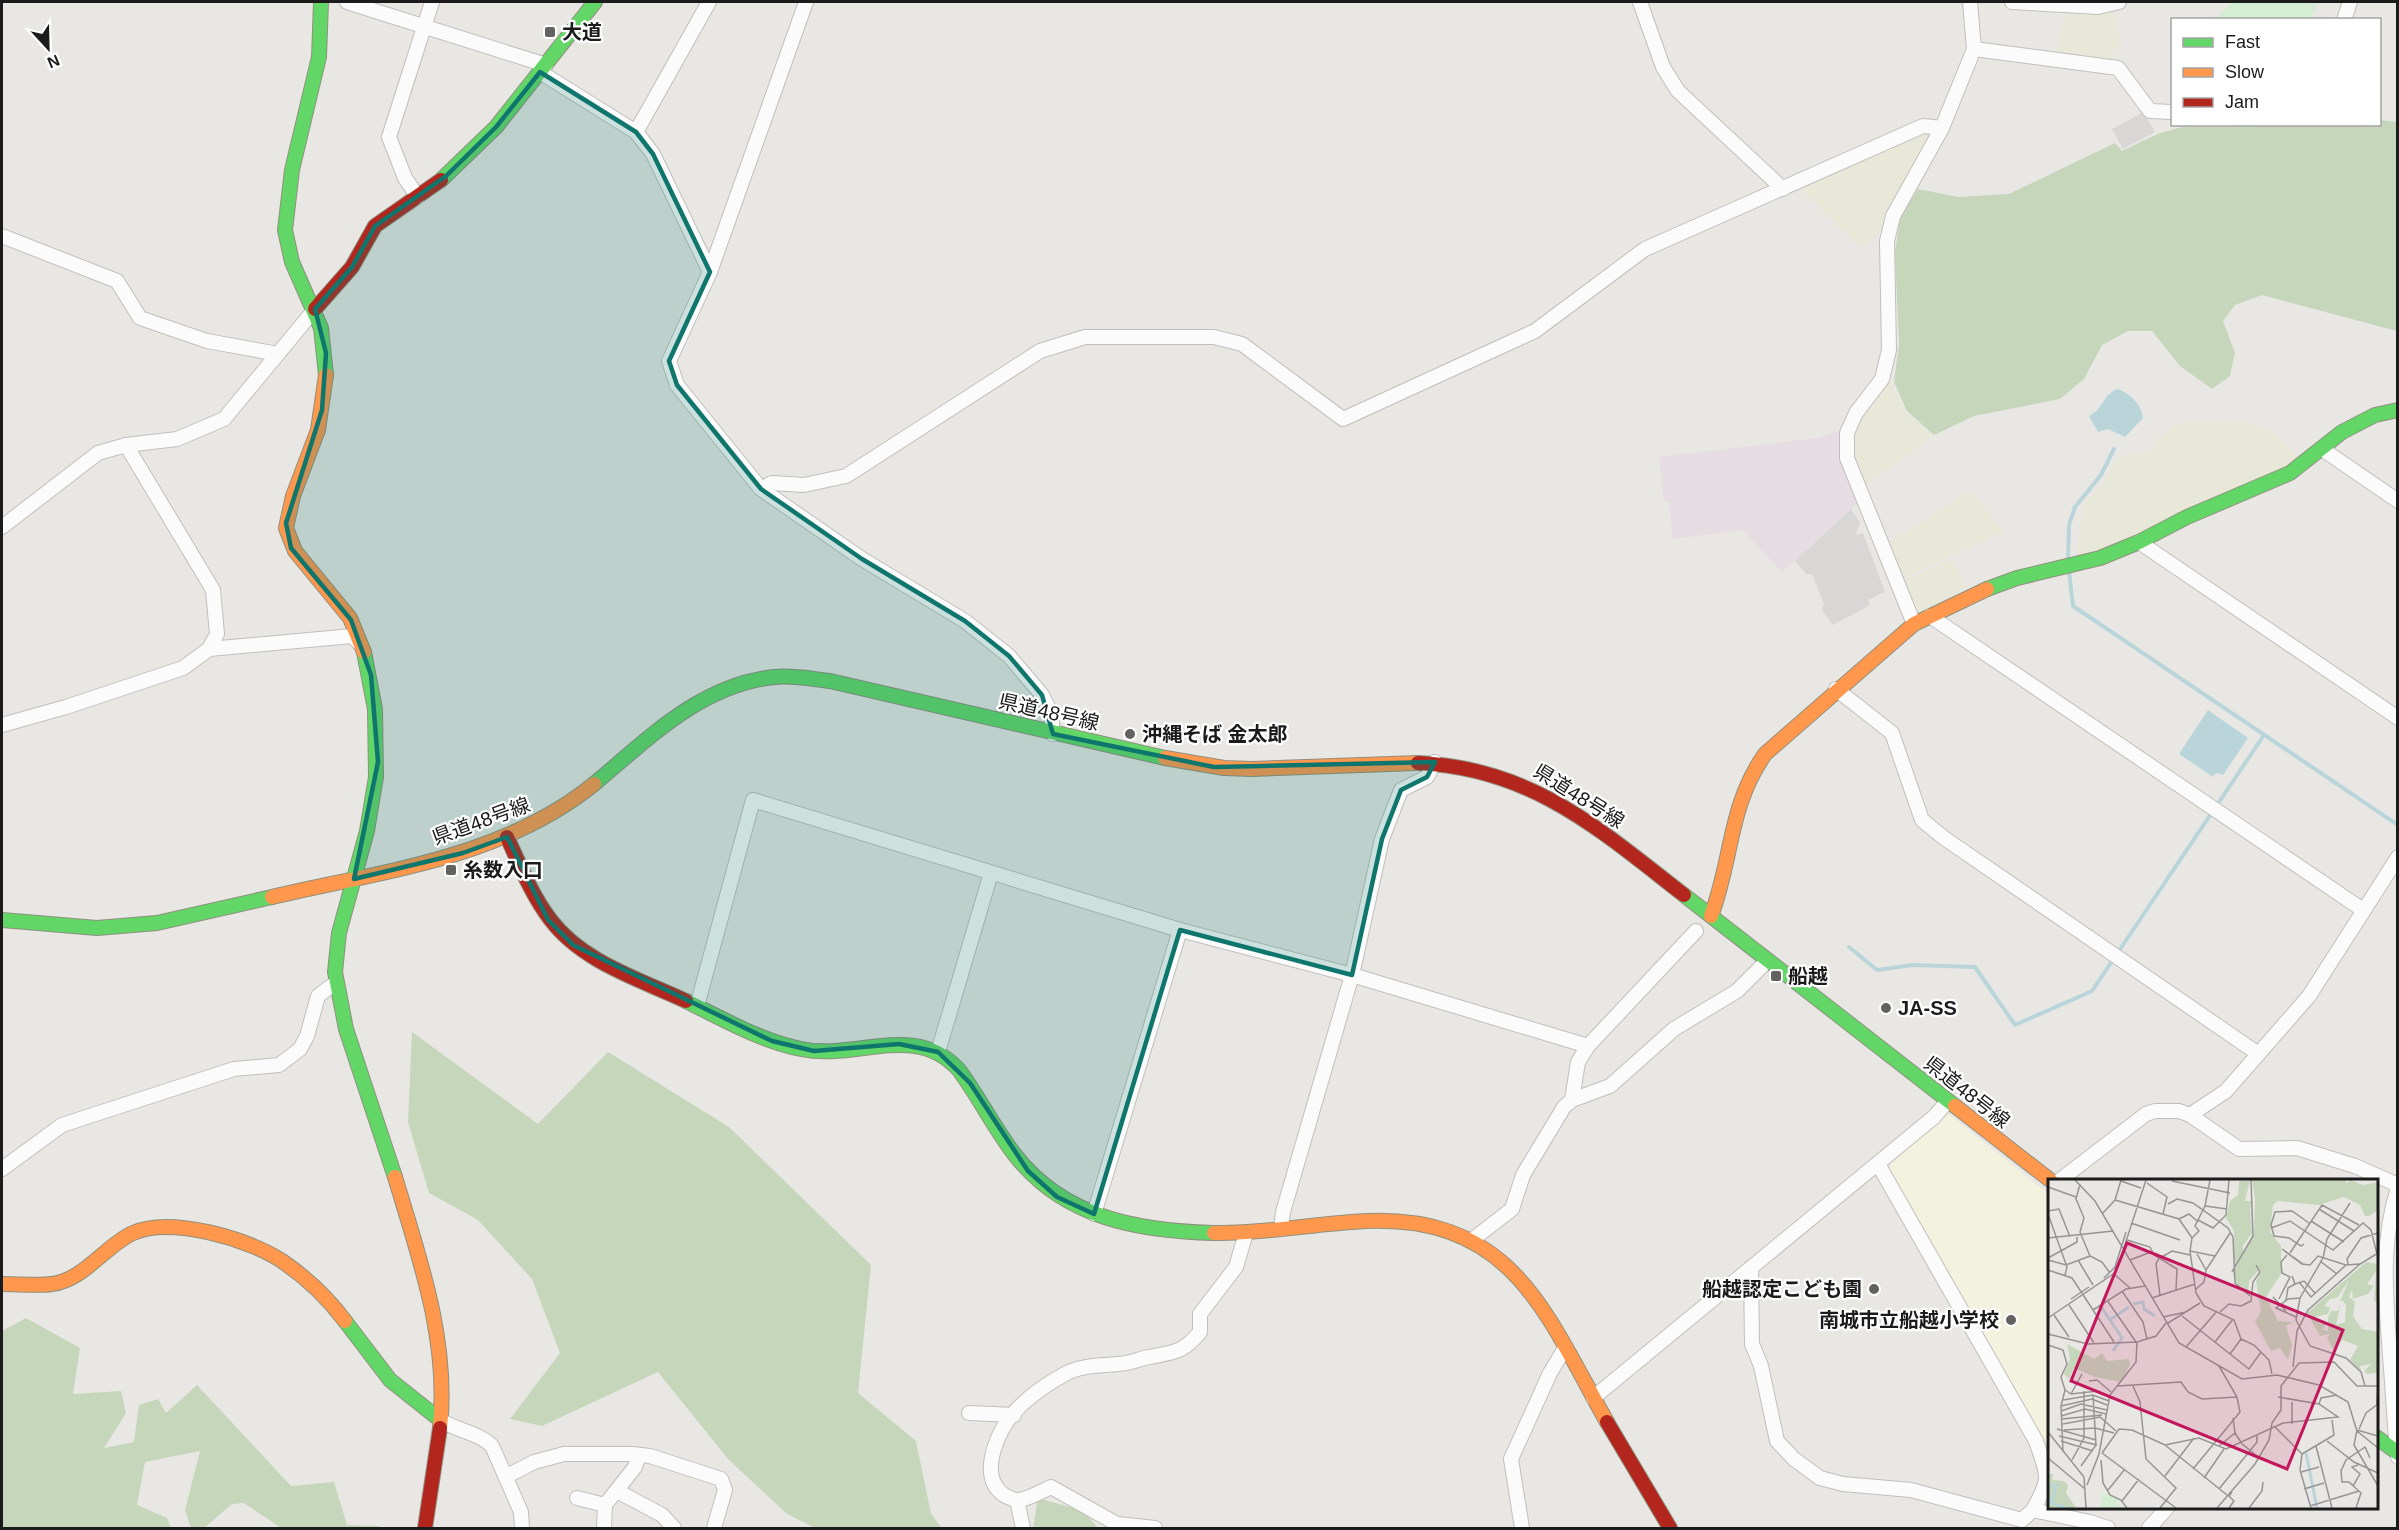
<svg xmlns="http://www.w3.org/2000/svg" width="2399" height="1530" font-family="Arial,'Noto Sans JP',sans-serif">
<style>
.residential{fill:#d8d7d5}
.industrial{fill:#e6dde3}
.education{fill:#f3f2df}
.farmland{fill:#e8e8d8}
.forest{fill:#c5d6bb}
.park{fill:#d3eed2}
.water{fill:#b9d5da}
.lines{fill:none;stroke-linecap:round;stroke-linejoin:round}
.stream{stroke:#b9d5da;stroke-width:4}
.street-casing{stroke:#c0bfbe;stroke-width:16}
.fast-casing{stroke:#90907e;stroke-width:16}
.slow-casing{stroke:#90907e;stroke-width:16}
.jam-casing{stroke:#90907e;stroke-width:16}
.street{stroke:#fcfbfb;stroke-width:14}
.fast{stroke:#63d668;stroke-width:14}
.slow{stroke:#ff974d;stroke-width:14}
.jam{stroke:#b3261e;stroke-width:14}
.marked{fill:#0f766e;fill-opacity:0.2;stroke:#0f766e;stroke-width:4.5;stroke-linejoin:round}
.poi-dot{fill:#636261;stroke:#fff;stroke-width:2}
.labels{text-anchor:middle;stroke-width:4.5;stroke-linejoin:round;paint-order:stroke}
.poi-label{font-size:20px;font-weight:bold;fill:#1b1b1b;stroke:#fff;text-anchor:start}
.street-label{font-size:20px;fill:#1b1b1b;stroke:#fff}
.inset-river{fill:none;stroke:#b9d5da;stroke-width:3}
.inset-road{fill:none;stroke:#979594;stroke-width:1.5}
.view{fill:#c2185b;fill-opacity:0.15;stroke:#c2185b;stroke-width:3}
.inset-edge{fill:none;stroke:#1b1b1b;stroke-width:3}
</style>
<rect width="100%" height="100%" fill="#e9e7e4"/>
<!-- residential -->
<g class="residential">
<polygon points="2144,112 2155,132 2123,149 2112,129"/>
<polygon points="1851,509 1860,523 1855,535 1863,533 1885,592 1868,600 1870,605 1833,625 1822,610 1824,604 1812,574 1806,574 1795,561"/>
</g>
<!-- industrial -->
<polygon class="industrial" points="1842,430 1858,503 1782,572 1742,530 1673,539 1669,502 1664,502 1659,457 1818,438"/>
<!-- education -->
<polygon class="education" points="1947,1113 2049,1194 2048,1457 1889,1173 1891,1161"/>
<!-- farmland -->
<g class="farmland">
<polygon points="2067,11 2114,12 2122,45 2112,50 2113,59 2054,55"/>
<polygon points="1923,133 1929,137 1929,142 1884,228 1866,246 1860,247 1804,192 1804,188"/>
<polygon points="1889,379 1906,412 1932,437 1865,486 1852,455 1857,426"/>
<polygon points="2220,420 2256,425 2275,434 2301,459 2132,539 2077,556 2084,504 2103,483 2119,456 2150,452 2159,437 2178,424"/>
<polygon points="1970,491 2005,531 1899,580 1884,546"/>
<polygon points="1952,559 1966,588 1915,615 1900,582"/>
</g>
<!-- forest -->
<g class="forest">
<polygon points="2380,120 2397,122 2397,331 2262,295 2235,305 2223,321 2235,353 2230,376 2212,389 2180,366 2152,331 2128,331 2102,345 2084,379 2060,399 1974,416 1934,435 1907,411 1894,382 1899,344 1895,253 1900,218 1918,189 1958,197 2009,194 2115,143 2122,151 2160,133 2182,127 2380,124"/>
<polygon points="412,1032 538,1124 608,1052 729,1127 871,1265 858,1393 916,1441 931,1514 942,1528 815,1528 787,1514 728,1459 658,1372 542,1426 510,1419 560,1353 532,1279 478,1220 429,1193 408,1122"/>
<polygon points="26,1318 80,1348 73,1394 121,1391 126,1413 104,1448 134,1442 139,1405 158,1399 166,1413 197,1385 291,1486 334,1482 347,1525 379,1526 379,1528 281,1528 244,1503 232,1504 204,1528 191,1528 185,1510 200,1451 145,1462 137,1505 167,1518 171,1528 2,1528 2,1331"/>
<polygon points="1038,1498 1083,1511 1098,1528 1033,1528"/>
</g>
<!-- park -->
<polygon class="park" points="2231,2 2319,2 2310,19 2217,19"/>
<!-- water -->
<g class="water">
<path d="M2117,389C2129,392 2142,405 2143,418L2125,437L2108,429L2098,432L2089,416C2104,408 2102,396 2117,389Z"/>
<polygon points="2208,710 2248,738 2223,775 2216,773 2213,777 2179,754"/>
</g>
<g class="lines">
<!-- stream -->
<g class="stream">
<polyline points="2068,561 2069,525 2075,507 2101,475 2114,449"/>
<polyline points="2069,571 2073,606 2398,825"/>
<polyline points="1849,947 1877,970 1913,965 1975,967 2015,1025 2092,991 2264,735"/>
</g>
<defs>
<g id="street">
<polyline points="347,2 546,65"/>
<polyline points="806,2 710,272 669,361 677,385 761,489 862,559 965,621 1009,656 1042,695 1051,713 1053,734"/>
<polyline points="1640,2 1663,67 1678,91 1783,189"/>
<polyline points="2012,2 2098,7 2119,2"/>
<polyline points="2344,20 2350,2"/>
<polyline points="1974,49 2118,68 2150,111 2172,112"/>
<polyline points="540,72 636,132 653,154 710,272"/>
<polyline points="636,132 709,2"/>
<polyline points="418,197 405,178 389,137 432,2"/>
<polyline points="2,236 117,281 140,318 207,341 278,354"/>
<polyline points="2322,449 2398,501"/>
<polyline points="761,489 772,483 804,485 846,476 1040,351 1085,337 1214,337 1242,344 1343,419 1535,331 1645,249 1923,126 1942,128"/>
<polyline points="2,527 98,453 126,445 177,439 224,419 315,309"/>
<polyline points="2139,542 2398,718"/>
<polyline points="1930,616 2363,910"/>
<polyline points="1914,624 1847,458 1847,433 1856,413 1882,379 1889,350 1887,241 1893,216 1942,128 1974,49 1970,2"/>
<polyline points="209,649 352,636 360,644"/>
<polyline points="1836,689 1892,733 1922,820 1944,838 2257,1053"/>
<polyline points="2,725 66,707 183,668 209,649 217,634 213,590 126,445"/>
<polyline points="697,1006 753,800 1180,930 1352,975 1588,1046"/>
<polyline points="938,1052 991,873"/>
<polyline points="1572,1100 1578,1062 1588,1046 1696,931"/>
<polyline points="2190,1115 2226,1091 2309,996 2398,857"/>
<path d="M1878,1164L2036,1441C2048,1477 2052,1476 2033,1510"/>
<polyline points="2,1169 62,1125 234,1069 279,1065 300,1049 307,1036 318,996 335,983"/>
<polyline points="2060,1180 2146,1114 2155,1111 2179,1111 2190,1115 2239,1149 2297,1148 2355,1166 2398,1185"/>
<path d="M2398,1188C2380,1244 2386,1299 2390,1356C2393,1390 2394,1423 2398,1457"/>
<polyline points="1094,1214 1180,930"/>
<polyline points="1281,1229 1283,1212 1352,975 1382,839 1401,790 1427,777 1435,762"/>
<polyline points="1472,1240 1512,1209 1523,1175 1564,1107 1572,1100 1610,1086 1674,1029 1737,991 1767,961"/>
<polyline points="1751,1268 1752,1344 1761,1366 1777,1441 1794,1459 1820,1478 1843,1484 1911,1490 2022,1520 2033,1510 2090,1522 2108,1528"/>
<polyline points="1593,1398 1934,1117 1947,1102"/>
<polyline points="969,1413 1014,1415"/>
<path d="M439,1419C456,1431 478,1432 492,1446L521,1512L522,1528"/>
<polyline points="507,1476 534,1462 564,1454 632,1454 650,1456 721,1479 725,1490 714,1528"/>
<polyline points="617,1491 662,1515 674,1528"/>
<polyline points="577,1498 605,1505"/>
<polyline points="1017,1500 1023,1528"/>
<polyline points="604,1528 605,1505 635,1467 639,1455"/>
<path d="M1155,1528L1117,1524L1051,1487C1042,1491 1027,1500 1017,1500C1013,1500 1008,1497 1004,1495C979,1478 995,1439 1008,1420C1022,1401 1045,1385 1065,1374C1081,1365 1100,1366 1118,1364C1129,1364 1138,1359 1149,1357C1174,1352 1183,1353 1200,1332V1314L1236,1267L1246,1233"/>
<polyline points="1522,1528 1511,1459 1550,1373 1565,1348"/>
<polyline points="2149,1528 2167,1508"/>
</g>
<g id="fast">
<polyline points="321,2 319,57 292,170 285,230 292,262 321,328 326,375"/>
<polyline points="441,180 496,127 595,2"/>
<polyline points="1987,589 2017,578 2100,558 2139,542 2187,517 2290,473 2342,432 2375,415 2398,410"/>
<polyline points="364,652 375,709 376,777 367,831 339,933 335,972 346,1029 395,1177"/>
<path d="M594,784C648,739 700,685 774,677C793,675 812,679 830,681L1165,758"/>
<polyline points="1684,895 1955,1106"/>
<polyline points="2,920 97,928 157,923 272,897"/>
<path d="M686,1001C723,1019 761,1041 801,1049C857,1061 915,1021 959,1070C979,1097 994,1128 1015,1155C1064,1218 1138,1231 1214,1233"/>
<polyline points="345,1321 390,1380 439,1419"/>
<polyline points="2376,1437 2398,1453"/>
</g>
<g id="slow">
<polyline points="326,375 318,430 293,496 286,528 295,551 350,618 364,652"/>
<polyline points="1165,758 1224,768 1252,769 1418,763"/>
<path d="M272,897C382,871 503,858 594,784"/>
<path d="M1711,916C1733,858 1728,807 1765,754L1914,624L1987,589"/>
<polyline points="1955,1106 2050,1180"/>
<path d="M395,1177C420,1260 449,1341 440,1428"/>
<path d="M1214,1233C1266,1234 1316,1223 1368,1221C1513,1216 1546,1314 1607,1422"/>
<path d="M2,1284C18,1284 36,1286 52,1284C84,1280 106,1245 133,1233C171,1216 249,1239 282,1261C307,1278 327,1297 345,1321"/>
</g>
<g id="jam">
<polyline points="315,309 352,267 375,226 441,180"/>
<path d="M1418,763C1532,768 1599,829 1684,895"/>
<path d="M507,837C520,865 531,894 550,919C582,962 639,979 686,1001"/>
<polyline points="1607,1422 1670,1528"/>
<polyline points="425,1528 440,1428"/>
</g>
</defs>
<!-- street casing -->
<use href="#street" class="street-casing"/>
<!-- fast casing -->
<use href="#fast" class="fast-casing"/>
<!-- slow casing -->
<use href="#slow" class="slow-casing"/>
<!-- jam casing -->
<use href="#jam" class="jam-casing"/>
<!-- street -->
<use href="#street" class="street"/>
<!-- fast -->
<use href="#fast" class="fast"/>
<!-- slow -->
<use href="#slow" class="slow"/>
<!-- jam -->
<use href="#jam" class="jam"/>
</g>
<!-- marked area -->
<path class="marked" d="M540,72L636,132L653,154L710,272L669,361L677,385L761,489L862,559L965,621L1009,656L1042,695L1053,734L1214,767L1435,762L1427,777L1401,790L1382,839L1352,975L1180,930L1094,1214L1057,1197L1028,1171L970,1083L938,1052L899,1044L814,1051L772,1041L573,945L548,920L507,837L463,853L354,879L378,762L371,675L351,620L291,548L286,523L322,410L326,353L315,309L352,267L375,226L446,176L496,127Z"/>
<!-- markers -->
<g class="poi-dot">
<rect x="544" y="26" width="12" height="12" rx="3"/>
<circle cx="1130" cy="734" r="6"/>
<rect x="445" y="864" width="12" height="12" rx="3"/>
<rect x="1770" y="970" width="12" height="12" rx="3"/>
<circle cx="1886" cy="1008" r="6"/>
<circle cx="1874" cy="1289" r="6"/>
<circle cx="2011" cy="1320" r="6"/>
</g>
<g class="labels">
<!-- poi labels -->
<g class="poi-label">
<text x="562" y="39">大道</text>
<text x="1142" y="741">沖縄そば 金太郎</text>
<text x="463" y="877">糸数入口</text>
<text x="1788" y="983">船越</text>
<text x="1898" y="1015">JA-SS</text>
<text x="1862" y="1296" text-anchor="end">船越認定こども園</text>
<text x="1999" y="1327" text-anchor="end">南城市立船越小学校</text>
</g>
<!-- street labels -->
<g class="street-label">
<text transform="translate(1049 712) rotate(13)" y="7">県道48号線</text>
<text transform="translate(1579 796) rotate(32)" y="7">県道48号線</text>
<text transform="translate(481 821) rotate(-20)" y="7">県道48号線</text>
<text transform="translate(1967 1092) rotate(38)" y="7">県道48号線</text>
</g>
</g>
<!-- overview -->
<g transform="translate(2048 1179)">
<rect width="330" height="330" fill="#e9e7e4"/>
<path d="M202,1L197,22H205L202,29L204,54L195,67V74L206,54L207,19L204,1H298V5L302,1L315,6L330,3V31L321,37H317L312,26L296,18L271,26L230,22L225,26L222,53L233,67V95L218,118L230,142L245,143L238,147L244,166L240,181L232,169L223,172L207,143L213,132L208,102L213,93L212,90L201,102L200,116L190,107L185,95L195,75L186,91V52L178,39L182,22L190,16L191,2ZM318,83L330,85V125L326,121L328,92L319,105L326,107L320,115L305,120L304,111L301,118L307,123L305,137L314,150L330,153V194L319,195L316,192L323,185L312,187L313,192L302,181L310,167L295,161L285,170L279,159L282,155L272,157L259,134ZM301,101L291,124L293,121L298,125L297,143L288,146L293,123L290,132H283L280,139V152L275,151L278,144L272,145L268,138L280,135L282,128L276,127L282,120L289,119ZM19,165L46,180L54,174L59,182L81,180L82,186L73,203L47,198L26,189L21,200L16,195L22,180ZM0,295H5L4,301L16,302L20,306L18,314L28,329H1Z" fill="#c5d6bb" fill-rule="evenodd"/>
<path d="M60,314L72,321L69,325L74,329H51L55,320L52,316Z" fill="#d3eed2"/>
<path class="inset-river" d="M85,125L95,123L96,130L107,137M54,129L74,159L65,172M63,140L81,128M258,274L269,329M0,305L8,307L3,324L18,329"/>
<path class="inset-road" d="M27,1L47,22L131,164L194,200L229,196L271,206L300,223L309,252L330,269M162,1L157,27L147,47L151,52L144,59L142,72L148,114L156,127L186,141L193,160M73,2L93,9M124,2L182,14M99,4L119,18L115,35M32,5L28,20L36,39L32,53L42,77L54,83L62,94M0,8L28,18M67,21L131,40L144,59M120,25L129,20L145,24L180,49L185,58L187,104L202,117M157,27L179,30M271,30L306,52M0,32L11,30L22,58M55,34L67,21L73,1M0,35L19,88L17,96M131,40L141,35L149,42M150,41L165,49L178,36L181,1M263,42L296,63M83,44L132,61M223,49L242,42L285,71L315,44L323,51L329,75M0,59L65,52M79,61L102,68L106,76L129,90L128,111M256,65L253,67L241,59L226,57L223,46L227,33L244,32L261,44M142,72L167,77M242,74L274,26L311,46M149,75L158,91M0,79L29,63V58M111,79L108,85L112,116M112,79L124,72L142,76M275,79L252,119L248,141L262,167L298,179L313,193L317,207M275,79L279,60L302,24M0,81L18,86L42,77M30,81L45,106M82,81L103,73M272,82L289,95M255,85L234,70L254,85L262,86L270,77L298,86M300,85L299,80L313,59L330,54M0,91L24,99L66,163M184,93L205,57L203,1M66,95L82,109M234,95L233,83L239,76M244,97L247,105L256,102L267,114M56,99L67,88L78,53M251,103L263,118L298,86L312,85M147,111L156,103L158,91L182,54M74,112L95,143L99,160M225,118L238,132M104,119L147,105M23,120L41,108M231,120L242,98L234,94M59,121L88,163M238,121L240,109L247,105M21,126L46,164M45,131L78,110L97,107M172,133L181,125L193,127L203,122L205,103L212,93L208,86M6,136L21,158M134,137L201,190L213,173M115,138L138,133M248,138L228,129L240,120L252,119M0,139L68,93L98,1M120,144L152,124M0,155L40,165L89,163L108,157L118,144M193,160L206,166L221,181L224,195M167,163L185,140M0,166L15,171L19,185L13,198L17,211L13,227L15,273M138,168L169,132M182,175L193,160M245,188L249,152L260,131L312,85L330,74M41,202L49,201L63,213M69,207L133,203L140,213L154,220L189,218M85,207L92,223L98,280L128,309L112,329M17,211L23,215L50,212L62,218M23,215L34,195M15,221L45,216L61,222M244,223V245M271,225L273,219L289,216M329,225L330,207M13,227L44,220L59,226M13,232L33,225L59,231M13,237L37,230L58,235M185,239L187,254L193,263M14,240L54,236M15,245L52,238L68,252M227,248L254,275L252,291L263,329M9,250L48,261M311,250L318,234L330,225M16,251L47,249L66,254M309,251L306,266L330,307M309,251L330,257M0,253L36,298L38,329M11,257L49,266M13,262L45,272M279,262L306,283L330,294M193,264L210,278M117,266L179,316M171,267L187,254M268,267L284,329M54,274L71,250L84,251L117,266L151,259L178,270L235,244L290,238L271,225L230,218M54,274L128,329M254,275L286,256L284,241M0,279L37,310M24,281L36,259V212M53,281L55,304L62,316L73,321L79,329M33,287L48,266L45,216M145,290L192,233L189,218L171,187M253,293L271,288M117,297L146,259M156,299L176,270M39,306L51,275L62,216L88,183L89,163M305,307L312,295L304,288L310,286M171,310L209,263V257M256,310L276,304M60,311L77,290M74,322L91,300M262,327L311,312M169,329L207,285L221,261L224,244L233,231V207L251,184L286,183L309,207H330M181,329L186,322L181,317L184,313M201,329L214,312L215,303M308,329L313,314L301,303H294L293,292L298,281L317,268L322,279"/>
<path class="view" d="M79,64L295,151L239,290L23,202Z"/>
<rect width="330" height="330" class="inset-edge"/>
</g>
<!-- border -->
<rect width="2399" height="1530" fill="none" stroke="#1b1b1b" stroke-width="6"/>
<!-- legend -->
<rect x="2171" y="18" width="210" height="108" fill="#ffffff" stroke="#a4a4a4" stroke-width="1.5"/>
<rect x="2183" y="38" width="30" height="9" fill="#63d668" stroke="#a4a4a4" stroke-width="1.5"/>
<text x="2225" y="48" font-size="18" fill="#1b1b1b">Fast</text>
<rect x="2183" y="68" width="30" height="9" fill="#ff974d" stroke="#a4a4a4" stroke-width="1.5"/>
<text x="2225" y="78" font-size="18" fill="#1b1b1b">Slow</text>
<rect x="2183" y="98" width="30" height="9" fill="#b3261e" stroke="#a4a4a4" stroke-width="1.5"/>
<text x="2225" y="108" font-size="18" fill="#1b1b1b">Jam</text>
<!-- north arrow -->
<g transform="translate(48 48) rotate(158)" stroke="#ffffff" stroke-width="4.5" paint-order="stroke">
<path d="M0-4.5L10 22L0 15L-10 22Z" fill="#1b1b1b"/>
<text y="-9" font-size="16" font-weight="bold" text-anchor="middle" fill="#1b1b1b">N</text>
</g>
</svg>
